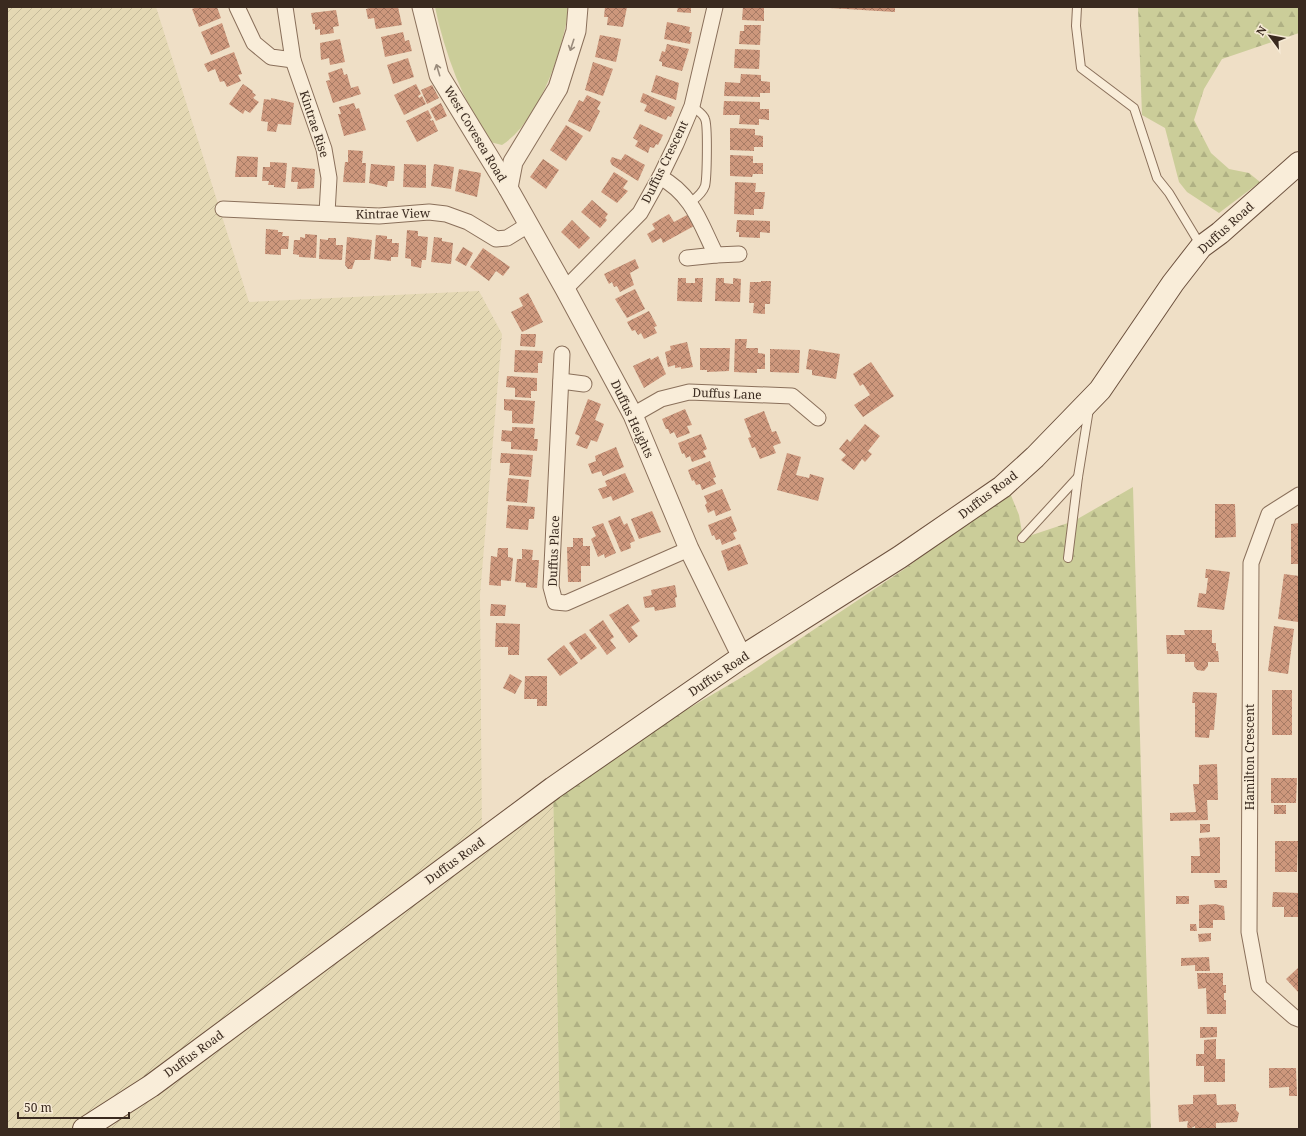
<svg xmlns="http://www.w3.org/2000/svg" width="1306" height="1136" font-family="'Noto Serif',serif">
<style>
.farmland{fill:url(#farmland-furrows)}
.grass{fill:#cbcd99}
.forest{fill:url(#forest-firs)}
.building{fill:url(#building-cross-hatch)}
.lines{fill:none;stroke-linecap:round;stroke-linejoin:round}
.service-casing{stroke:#8a705b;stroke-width:10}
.minor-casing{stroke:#8a705b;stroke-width:17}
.tertiary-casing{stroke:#8a705b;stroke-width:21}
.secondary-casing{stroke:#6c513e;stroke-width:24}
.service{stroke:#f9edd9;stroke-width:8}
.minor{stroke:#f9edd9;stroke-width:15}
.tertiary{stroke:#f9edd9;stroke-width:19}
.secondary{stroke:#f9edd9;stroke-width:22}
.oneway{stroke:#9a8c7c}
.labels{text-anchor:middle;stroke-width:3;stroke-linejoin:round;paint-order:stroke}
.street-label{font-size:12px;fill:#3a2a1f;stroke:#f6ead5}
</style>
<defs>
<pattern id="farmland-furrows" width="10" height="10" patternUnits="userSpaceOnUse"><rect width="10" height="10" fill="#e4d8b3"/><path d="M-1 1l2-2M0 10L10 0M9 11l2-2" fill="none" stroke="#c4ba9a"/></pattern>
<pattern id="forest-firs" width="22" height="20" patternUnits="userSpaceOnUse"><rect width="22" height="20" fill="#cbcd99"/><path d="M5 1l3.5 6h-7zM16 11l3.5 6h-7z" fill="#afb083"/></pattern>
<pattern id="building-cross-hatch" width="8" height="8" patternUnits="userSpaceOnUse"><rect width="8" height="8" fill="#cd977c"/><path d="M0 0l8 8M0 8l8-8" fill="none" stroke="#a77b65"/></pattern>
</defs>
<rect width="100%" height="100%" fill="#efdfc6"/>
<!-- farmland -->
<polygon class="farmland" points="7,7 156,7 249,302 479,291 502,334 480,595 482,841 553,788 560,1129 7,1129"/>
<!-- grass -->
<path class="grass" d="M435,7H569C563,50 540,120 502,145L490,142C463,101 445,55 435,7Z"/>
<!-- forest -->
<g class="forest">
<polygon points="1138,7 1299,7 1299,33 1222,59 1204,89 1194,120 1211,153 1229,169 1249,173 1260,182 1219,213 1187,192 1179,182 1165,128 1142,115"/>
<polygon points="1133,487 1151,1129 560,1129 553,788 749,673 903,570 1010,493 1019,515 1023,538 1074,521"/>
</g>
<!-- building -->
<g class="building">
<polygon points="197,7 217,7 221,18 199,27 192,9"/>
<polygon points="375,7 398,7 402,25 376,29 374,18 368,19 366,9"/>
<polygon points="605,7 627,7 623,27 607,25 608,17 604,17"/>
<polygon points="678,7 691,7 691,13 677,12"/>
<polygon points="743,7 764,7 764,21 742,20"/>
<polygon points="813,7 895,7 895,12"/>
<polygon points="336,10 339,26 333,27 334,33 320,35 320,29 315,30 315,24 313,24 311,13"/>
<polygon points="667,22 690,27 689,32 692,32 690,44 664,39"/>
<polygon points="222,23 230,47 211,55 201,32"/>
<polygon points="744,25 761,25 760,45 739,44 740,31 744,31"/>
<polygon points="403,32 405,41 409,40 412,51 385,57 381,37"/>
<polygon points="600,35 621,39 616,62 595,57"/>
<polygon points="340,39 345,62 330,65 329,58 321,60 320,43"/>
<polygon points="667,44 689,49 682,71 662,66 662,62 659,61 662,51 665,52"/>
<polygon points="735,49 760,50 759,69 734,68"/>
<polygon points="234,52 242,74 238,75 241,81 227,87 224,81 220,82 215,69 208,72 204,64"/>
<polygon points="408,58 414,77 393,84 387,65"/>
<polygon points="593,62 613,69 603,96 585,90"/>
<polygon points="342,68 344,75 347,74 351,88 358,86 361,94 333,103 326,81 330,80 328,73"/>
<polygon points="741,74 761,75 761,81 770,82 770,93 760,93 760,97 724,96 725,82 740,83"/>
<polygon points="656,75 679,83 676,100 651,92"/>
<polygon points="243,84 253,91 252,92 256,95 253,98 259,102 250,113 245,110 243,114 229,104"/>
<polygon points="416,84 421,94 418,96 419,98 422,96 426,104 404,115 394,95"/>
<polygon points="432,85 439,98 427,104 421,90"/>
<polygon points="643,93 675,107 671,117 668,116 666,120 644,111 647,105 640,102"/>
<polygon points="587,95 601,102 597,109 600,111 590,132 568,121 579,100 583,102"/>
<polygon points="271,98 294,103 291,125 278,124 276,132 267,131 268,122 261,121 264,99 271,100"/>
<polygon points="724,101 760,102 760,109 769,109 769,120 759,119 759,125 739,124 740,115 723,115"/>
<polygon points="354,103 356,109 359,108 366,130 344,136 338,114 341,114 339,107"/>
<polygon points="441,103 447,116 436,121 430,109"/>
<polygon points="428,110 432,118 430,119 431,121 433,120 438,131 417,142 406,121"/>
<polygon points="640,124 663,135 658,145 656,144 654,148 650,147 648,153 635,146 638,141 633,138"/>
<polygon points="566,125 583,136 566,161 550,150"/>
<polygon points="730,128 755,129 755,135 763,136 763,147 754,147 754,151 730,150"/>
<polygon points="348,150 363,151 362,163 366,163 365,183 343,182 345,162 348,162"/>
<polygon points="625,154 645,165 638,181 612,165 610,161 612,157 621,160"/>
<polygon points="730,155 753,156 753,163 763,163 763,174 753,174 752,177 730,176"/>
<polygon points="237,156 258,157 257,177 235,177"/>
<polygon points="543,159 559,170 546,189 530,177"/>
<polygon points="270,162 287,163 285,188 274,187 274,185 268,185 269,181 262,181 263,167 270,167"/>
<polygon points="371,164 395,166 394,181 388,181 387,187 369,183"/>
<polygon points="404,164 426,165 426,188 403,187"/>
<polygon points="434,164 454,167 451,189 431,186"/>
<polygon points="292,167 315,169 314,188 297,189 298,182 291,182"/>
<polygon points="459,169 481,173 477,197 455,191"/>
<polygon points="614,172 628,181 623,188 628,191 617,203 601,192"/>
<polygon points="735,182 756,183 755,192 765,192 763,209 754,209 754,215 734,214"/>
<polygon points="592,200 608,214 605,218 607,220 600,228 581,212"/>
<polygon points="669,214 674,222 687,215 694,226 663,243 661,238 652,243 647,234 655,229 652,224"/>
<polygon points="572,220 590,238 579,249 561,232"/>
<polygon points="737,220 770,221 770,233 760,232 760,238 739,237 739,232 736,232"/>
<polygon points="266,229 278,230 278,232 283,232 282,236 289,236 288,249 281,249 281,255 265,254"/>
<polygon points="407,230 418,231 418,236 428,237 426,260 422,260 421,268 411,266 411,259 405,258"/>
<polygon points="305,234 317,235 316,258 299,257 299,255 293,254 294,240 300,240 300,237 305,238"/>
<polygon points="376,235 387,236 387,239 392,239 392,243 399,243 398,257 391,257 391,261 374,259"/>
<polygon points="347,237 372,240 370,260 355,260 352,269 348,269 345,265"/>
<polygon points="434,237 442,238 442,241 453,243 451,264 431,262"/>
<polygon points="328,238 336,238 336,245 343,245 342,260 319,259 320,239 328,240"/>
<polygon points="463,247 473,253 466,266 455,260"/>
<polygon points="483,248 510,267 503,276 496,271 489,281 470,267"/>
<polygon points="635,259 639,268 630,273 634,285 620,292 617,286 614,287 612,282 609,284 604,274"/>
<polygon points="678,278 686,278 686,283 695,283 695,278 703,278 702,302 677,301"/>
<polygon points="716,278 724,278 724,283 733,284 733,278 741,279 740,302 715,301"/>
<polygon points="761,281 771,281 770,304 765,304 765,314 753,313 754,303 749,303 750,282 761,282"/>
<polygon points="635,289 645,309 627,318 615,299"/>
<polygon points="528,293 543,322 522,332 511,312 523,306 519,298"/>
<polygon points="649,311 657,326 654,327 657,333 644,339 641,333 638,335 635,330 632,331 627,322"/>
<polygon points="521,334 536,334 535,347 520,346"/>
<polygon points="735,339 747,339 746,348 758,348 758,353 765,354 765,369 757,369 757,373 734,372"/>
<polygon points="687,342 693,367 681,369 681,367 675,368 675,365 668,367 665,352 671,350 670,346"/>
<polygon points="700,348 730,348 729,371 707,372 707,370 700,370"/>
<polygon points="770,349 800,350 799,373 770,372"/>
<polygon points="809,349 840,354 836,379 812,375 812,370 806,369"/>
<polygon points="515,350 543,351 542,363 538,363 538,373 514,372"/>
<polygon points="658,356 666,374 644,388 633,366 650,358 651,360"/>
<polygon points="871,362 894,396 863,417 854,405 870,395 863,384 860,386 853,374"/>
<polygon points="507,376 537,378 537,391 531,391 531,398 515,397 515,388 506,387"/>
<polygon points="504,399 535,401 533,424 512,423 512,411 504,410"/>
<polygon points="588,399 601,404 595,420 604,424 597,442 591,440 587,449 576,445 580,436 575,434"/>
<polygon points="685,409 692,425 687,426 690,433 677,438 674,432 670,434 668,429 666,429 662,419"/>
<polygon points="764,411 772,432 776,431 781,443 773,446 776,453 760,459 755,447 752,448 748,438 751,437 744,419"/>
<polygon points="865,424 880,436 868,451 872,454 865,462 862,459 854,470 841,460 846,455 839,449 847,439 850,442"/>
<polygon points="512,427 535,428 534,439 538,439 537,451 511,449 511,442 501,441 502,430 512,431"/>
<polygon points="701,434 707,449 703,451 706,457 692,462 690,456 686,458 684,453 682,454 678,443"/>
<polygon points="616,447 624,467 603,476 601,471 592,474 588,464 596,461 595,456"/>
<polygon points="501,453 533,455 531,477 509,475 510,463 500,463"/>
<polygon points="787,453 801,457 796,475 809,478 810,474 824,478 818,501 777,490"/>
<polygon points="710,461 716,477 713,478 716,484 702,490 700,484 696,485 694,480 692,481 688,470"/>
<polygon points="625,473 634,492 613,501 611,496 603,499 598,489 607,486 605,481"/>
<polygon points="508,478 529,480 527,503 506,501"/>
<polygon points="722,489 731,510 716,516 714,510 708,513 705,505 707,503 704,496"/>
<polygon points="1215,504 1235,504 1236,537 1215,538"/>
<polygon points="508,505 535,507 534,519 529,519 528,530 506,528"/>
<polygon points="652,511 661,532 639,539 631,519"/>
<polygon points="620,516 624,525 627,523 635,541 630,543 631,548 621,552 608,521"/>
<polygon points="731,516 737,531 733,533 736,539 722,545 720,539 716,540 714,535 712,536 708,525"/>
<polygon points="603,523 616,553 605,558 604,554 598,557 591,539 596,536 592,527"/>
<polygon points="1299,523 1299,564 1291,564 1291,524"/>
<polygon points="573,538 583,538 583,546 590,546 590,566 581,566 581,582 568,582 567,547 573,547"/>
<polygon points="740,544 748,564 728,571 721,551"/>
<polygon points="498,548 508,548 508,557 513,558 511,581 501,580 501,586 489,585 491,556 497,557"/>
<polygon points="522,549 533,550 532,560 539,560 537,588 526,587 526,583 515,582 517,559 522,559"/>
<polygon points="1206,569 1230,572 1224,610 1197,607 1199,593 1206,594 1208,578 1205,578"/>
<polygon points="1284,574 1299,576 1298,622 1278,619"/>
<polygon points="675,585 677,597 675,598 676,607 655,611 654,607 645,608 643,597 652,595 651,590"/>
<polygon points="491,604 506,605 505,616 490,616"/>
<polygon points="628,604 640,621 631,627 638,636 629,643 609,615"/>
<polygon points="603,620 614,637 610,640 616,648 607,655 589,630"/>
<polygon points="496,623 520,624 519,655 508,655 508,647 495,647"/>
<polygon points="1274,626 1294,629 1288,674 1268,671"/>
<polygon points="1184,630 1212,630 1212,643 1216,643 1216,651 1218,651 1219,662 1208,662 1208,666 1204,671 1197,670 1194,666 1194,662 1185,662 1185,654 1167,654 1166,635 1185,635"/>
<polygon points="585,633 597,648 581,660 569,643"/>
<polygon points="564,645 578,663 560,676 547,659"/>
<polygon points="510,674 522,681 515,694 503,688"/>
<polygon points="525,676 547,676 547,706 537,706 537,699 524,699"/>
<rect x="1272" y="690" width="20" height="45"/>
<polygon points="1193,692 1217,693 1214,730 1210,730 1209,738 1195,737 1195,703 1192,703"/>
<polygon points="1217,764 1218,800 1207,800 1208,820 1170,821 1170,813 1196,812 1193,784 1199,784 1199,765"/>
<polygon points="1271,778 1297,778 1296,803 1271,803"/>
<rect x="1274" y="805" width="12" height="9"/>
<polygon points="1200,824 1210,824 1210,832 1200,833"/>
<polygon points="1220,837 1220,873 1191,873 1191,856 1200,856 1199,838"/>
<polygon points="1275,841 1298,841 1297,872 1275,872"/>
<polygon points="1214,880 1227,880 1227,888 1215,888"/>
<polygon points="1273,892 1299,893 1299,917 1284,917 1284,907 1272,907"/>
<rect x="1176" y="896" width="13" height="8"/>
<polygon points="1215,904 1224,906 1225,920 1213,920 1213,928 1199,928 1199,905"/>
<polygon points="1190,924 1196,924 1197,931 1190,931"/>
<polygon points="1211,933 1211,941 1199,942 1198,934"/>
<polygon points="1209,957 1210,971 1195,971 1195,965 1181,966 1181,958"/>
<polygon points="1299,967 1299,993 1286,979"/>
<polygon points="1197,973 1223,973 1223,985 1226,985 1226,993 1224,993 1224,1000 1226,1000 1226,1014 1207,1014 1206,988 1198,989"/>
<polygon points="1200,1027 1217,1027 1217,1037 1200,1038"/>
<polygon points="1216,1039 1216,1059 1225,1059 1225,1082 1204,1082 1204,1066 1196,1066 1196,1054 1204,1054 1204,1040"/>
<polygon points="1269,1068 1296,1068 1297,1096 1289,1096 1289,1087 1269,1088"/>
<polygon points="1216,1094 1217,1105 1236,1104 1236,1110 1239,1113 1237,1122 1216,1123 1216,1129 1195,1129 1195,1126 1189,1129 1187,1127 1188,1121 1179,1122 1178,1105 1193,1104 1193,1095"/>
</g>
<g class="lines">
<defs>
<g id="service">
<polyline points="1077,7 1076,26 1081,68 1134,108 1157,178 1169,193 1201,246"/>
<path d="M691,202C696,198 702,194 705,186C707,179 708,125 705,119C703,113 696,110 692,106"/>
<polyline points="1022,538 1078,477"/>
<polyline points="1068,558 1078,477 1089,409"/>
</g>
<g id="minor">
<polyline points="237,7 254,43 271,57 293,60"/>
<polyline points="285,7 293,60 324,149 329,178 327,213"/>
<path d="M660,177C693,195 700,223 716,255L687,258"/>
<polyline points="223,209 379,216 429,212 446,214 468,222 496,239 507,238 528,225"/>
<polyline points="716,255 739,254"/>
<polyline points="565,289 640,213 660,177 676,144 692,106 715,7"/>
<polyline points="562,354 551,587 555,602 566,603 689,549"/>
<polyline points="561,381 584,384"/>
<polyline points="633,415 661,399 689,392 792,396 818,418"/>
<polyline points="1299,495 1269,514 1251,563 1249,932 1259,986 1294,1017 1299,1019"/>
</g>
<g id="tertiary">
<polyline points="422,7 439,75 508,188 565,289 633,415 689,549 742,657"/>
<polyline points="508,188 513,162 558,88 576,31 578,7"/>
</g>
<polyline id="secondary" points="84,1129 151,1086 553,788 742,657 900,557 1002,487 1035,457 1100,390 1173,283 1201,247 1220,233 1299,163"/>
</defs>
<!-- service casing -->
<use href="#service" class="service-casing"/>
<!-- minor casing -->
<use href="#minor" class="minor-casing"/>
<!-- tertiary casing -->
<use href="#tertiary" class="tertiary-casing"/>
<!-- secondary casing -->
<use href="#secondary" class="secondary-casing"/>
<!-- service -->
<use href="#service" class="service"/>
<!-- minor -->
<use href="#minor" class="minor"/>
<!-- tertiary -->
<use href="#tertiary" class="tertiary"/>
<!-- secondary -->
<use href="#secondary" class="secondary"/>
</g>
<!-- one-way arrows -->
<defs><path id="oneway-shaft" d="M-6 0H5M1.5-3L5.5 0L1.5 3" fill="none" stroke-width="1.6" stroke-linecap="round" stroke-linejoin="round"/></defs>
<g class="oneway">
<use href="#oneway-shaft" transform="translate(572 45) rotate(108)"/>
<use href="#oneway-shaft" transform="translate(438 70) rotate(-107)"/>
</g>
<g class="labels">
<!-- street labels -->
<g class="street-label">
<text transform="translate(314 124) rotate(72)" y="4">Kintrae Rise</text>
<text transform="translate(475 134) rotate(59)" y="4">West Covesea Road</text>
<text transform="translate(665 162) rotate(-64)" y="4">Duffus Crescent</text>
<text transform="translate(393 214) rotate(-1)" y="4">Kintrae View</text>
<text transform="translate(1226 228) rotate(-42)" y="4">Duffus Road</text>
<text transform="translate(727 394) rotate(2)" y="4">Duffus Lane</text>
<text transform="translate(632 419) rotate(65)" y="4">Duffus Heights</text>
<text transform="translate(988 495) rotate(-37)" y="4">Duffus Road</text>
<text transform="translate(554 551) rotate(-88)" y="4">Duffus Place</text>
<text transform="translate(719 674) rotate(-34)" y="4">Duffus Road</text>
<text transform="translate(1250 757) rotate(-90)" y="4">Hamilton Crescent</text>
<text transform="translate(455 861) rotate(-36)" y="4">Duffus Road</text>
<text transform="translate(194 1054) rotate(-36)" y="4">Duffus Road</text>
</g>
</g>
<!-- border -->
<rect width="1306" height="1136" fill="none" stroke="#3a2a1f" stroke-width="16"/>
<!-- north arrow -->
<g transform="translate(1270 36) rotate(302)" stroke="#f6ead5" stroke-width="3" paint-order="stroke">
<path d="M0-3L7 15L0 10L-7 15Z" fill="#3a2a1f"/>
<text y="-6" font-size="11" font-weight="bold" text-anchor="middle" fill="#3a2a1f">N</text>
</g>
<!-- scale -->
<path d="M18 1112v6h111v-6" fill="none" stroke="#3a2a1f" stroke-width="2"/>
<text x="24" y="1112" font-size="12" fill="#3a2a1f" stroke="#f6ead5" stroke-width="3" paint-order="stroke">50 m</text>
</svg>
